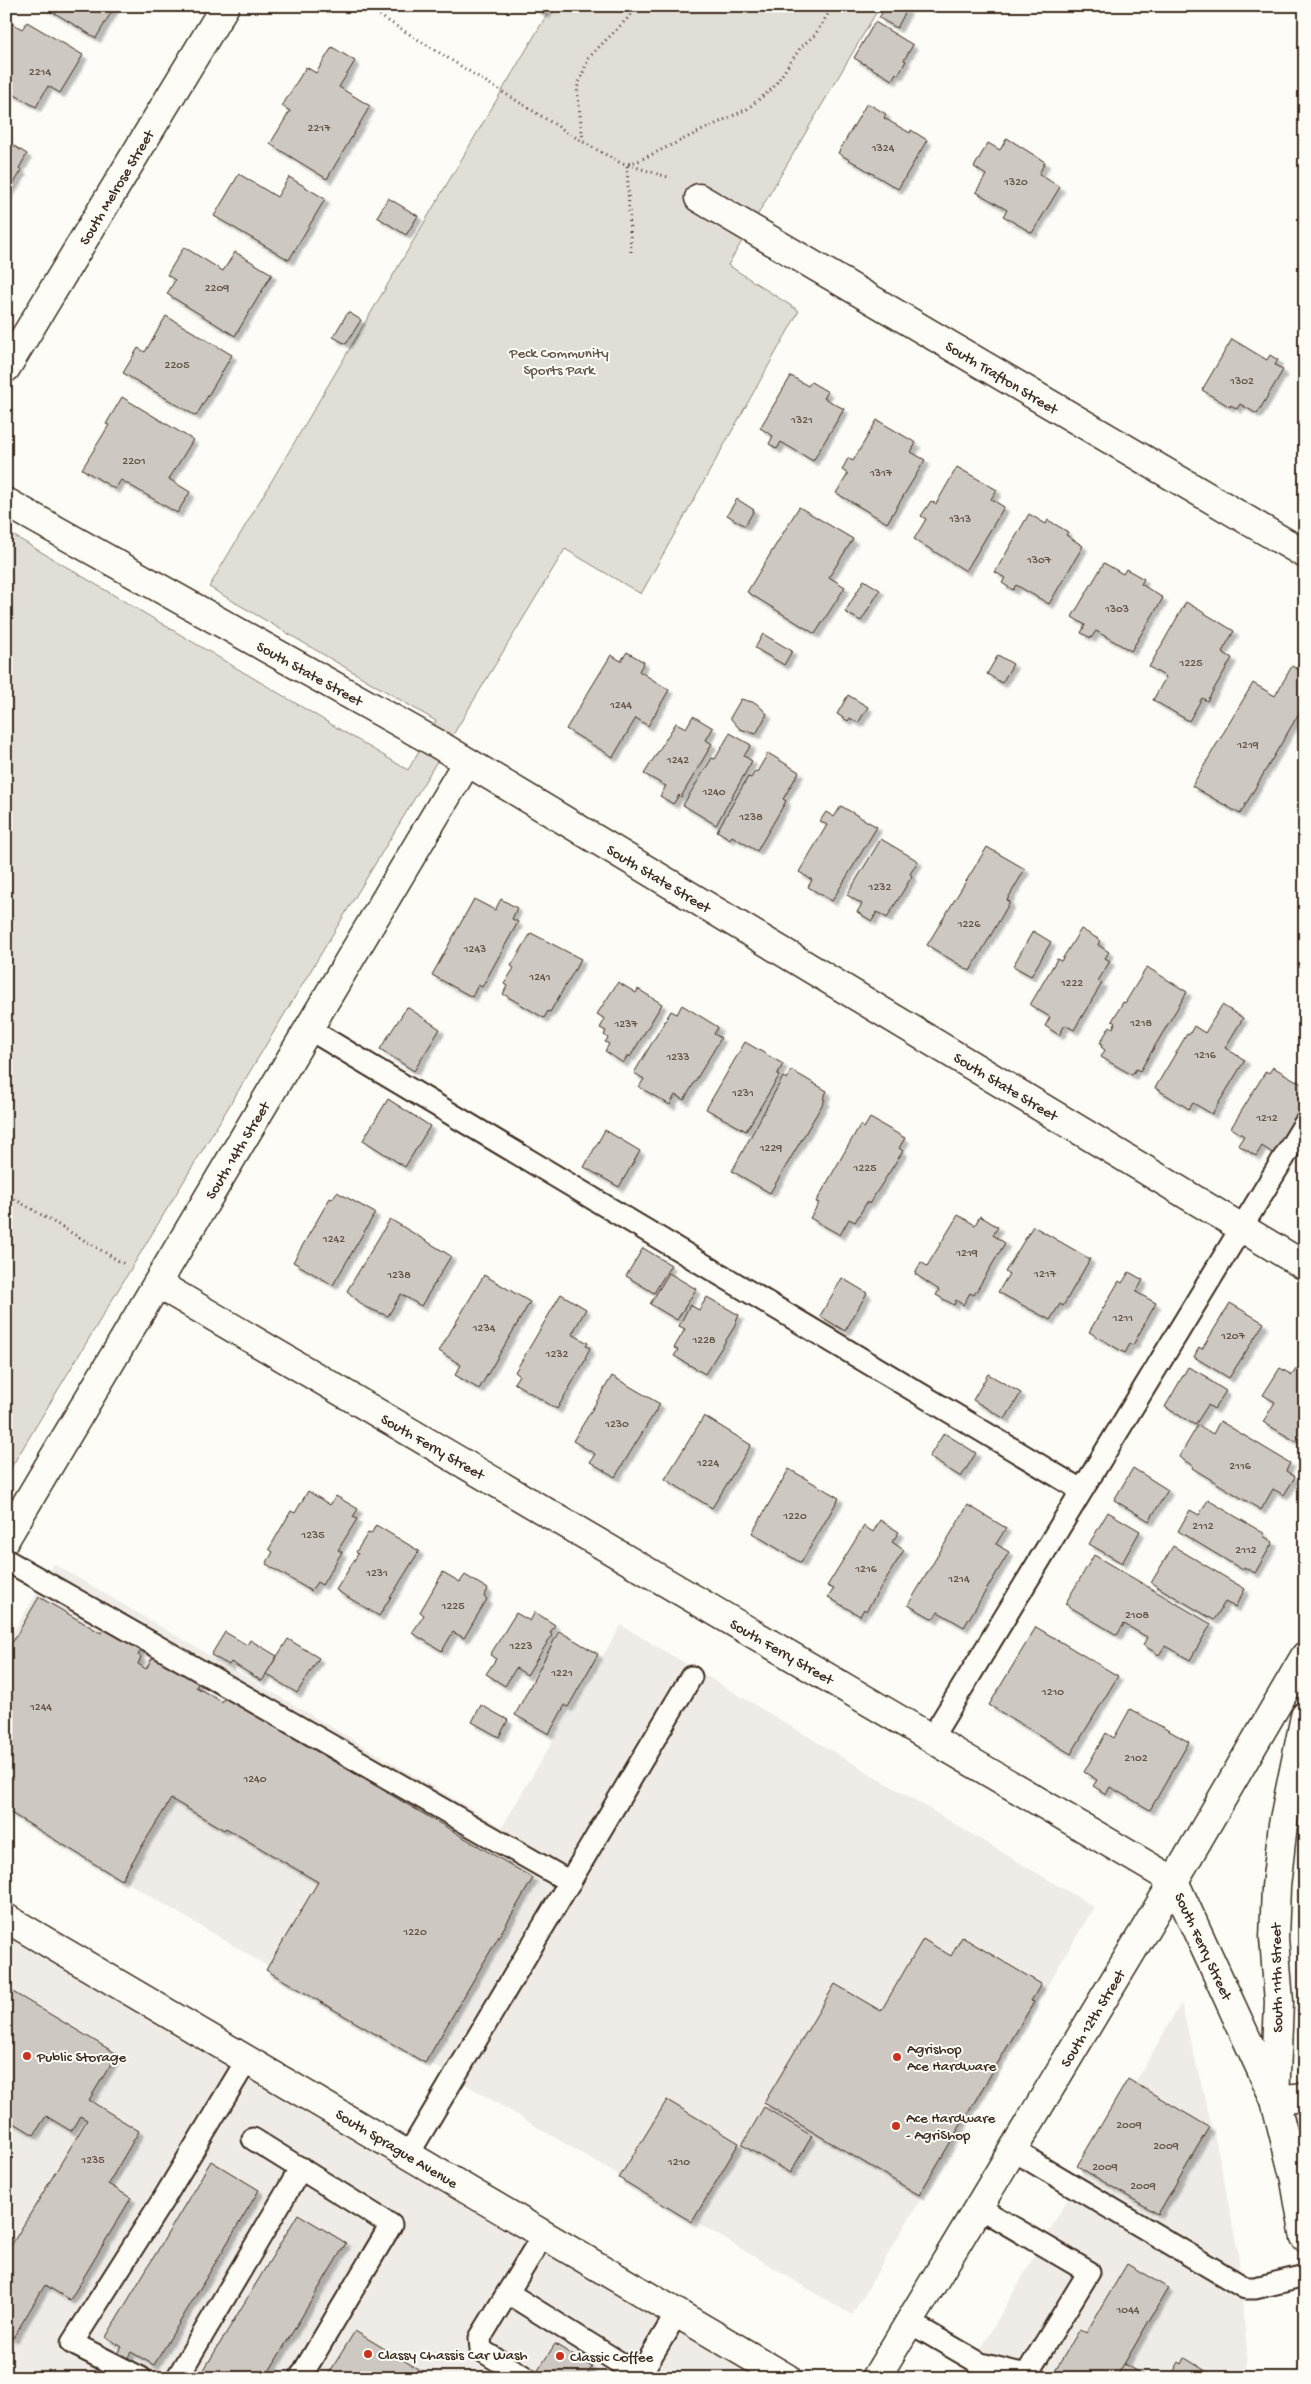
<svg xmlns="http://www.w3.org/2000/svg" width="1311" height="2384" font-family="'Gochi Hand',sans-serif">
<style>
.built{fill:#efece7}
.green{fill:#e1ded7;stroke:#8e847a}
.building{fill:#cdc8c2;stroke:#3b2a1e;filter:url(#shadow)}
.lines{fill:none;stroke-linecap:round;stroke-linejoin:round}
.lane-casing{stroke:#3b2a1e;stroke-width:25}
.street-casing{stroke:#3b2a1e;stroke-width:31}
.secondary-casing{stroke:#3b2a1e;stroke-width:31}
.primary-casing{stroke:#3b2a1e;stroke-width:31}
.path{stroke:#3b2a1e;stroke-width:3;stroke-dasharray:1 4;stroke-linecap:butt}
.lane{stroke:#fdfcf7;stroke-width:21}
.street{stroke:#fdfcf7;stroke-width:28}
.secondary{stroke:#fdfcf7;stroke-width:28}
.primary{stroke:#fdfcf7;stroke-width:28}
.poi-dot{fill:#c8321e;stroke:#fdfcf7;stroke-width:2}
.labels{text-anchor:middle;stroke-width:4;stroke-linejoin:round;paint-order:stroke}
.number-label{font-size:12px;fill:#605247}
.street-label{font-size:15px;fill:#3b2a1e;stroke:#fdfcf7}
.park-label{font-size:15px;fill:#64574c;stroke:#fdfcf7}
.poi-label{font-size:15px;fill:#3b2a1e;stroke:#fdfcf7;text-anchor:start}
</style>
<defs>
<filter id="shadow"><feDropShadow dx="4.5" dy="4.5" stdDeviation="1" flood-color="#0004"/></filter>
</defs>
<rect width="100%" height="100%" fill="#fdfcf7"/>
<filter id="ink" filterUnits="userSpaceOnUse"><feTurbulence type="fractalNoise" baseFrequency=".02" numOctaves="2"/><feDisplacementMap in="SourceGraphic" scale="10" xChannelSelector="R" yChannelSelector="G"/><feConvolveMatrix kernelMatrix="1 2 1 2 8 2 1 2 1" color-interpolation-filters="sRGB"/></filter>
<g filter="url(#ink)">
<!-- built -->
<g class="built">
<polygon points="54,1564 502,1827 621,1625 1094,1907 852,2315 6,1810 6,1644"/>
<polygon points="6,1918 787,2378 6,2378"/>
<polygon points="1181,2003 1219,2155 1238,2252 1247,2352 1246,2378 964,2378"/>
</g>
<!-- green -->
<polygon class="green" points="552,6 880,6 728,265 799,311 641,594 565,549 6,1476 6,531 408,770 436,721 209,587"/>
<!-- building -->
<g class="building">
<polygon points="43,6 115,6 96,38"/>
<polygon points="532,6 549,6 545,14"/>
<polygon points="886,6 902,6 907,9 897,28 879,18"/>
<polygon points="6,20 22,29 27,22 83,55 60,93 48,86 36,107 6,90"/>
<polygon points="875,22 913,45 904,60 906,61 898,75 896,73 892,80 854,58"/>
<polygon points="332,47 355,61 339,87 370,106 327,179 270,144 290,111 282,106 306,67 316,73"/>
<polygon points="867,103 886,114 884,118 910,133 911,130 927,140 898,189 838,153"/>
<polygon points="1007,138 1045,162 1039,174 1060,187 1032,233 1003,216 1007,210 976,192 986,175 974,167 988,143 1000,150"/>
<polygon points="6,141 27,154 19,168 22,170 6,196"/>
<polygon points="239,174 277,197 289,177 325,199 289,260 214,216"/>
<polygon points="388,198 418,216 406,235 377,217"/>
<polygon points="184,247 223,271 235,252 272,274 235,336 167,294 175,280 167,275"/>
<polygon points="348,312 361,320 346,344 333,337"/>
<polygon points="166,316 232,355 196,416 123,373 138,348 145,352"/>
<polygon points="1232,339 1267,360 1270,355 1278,360 1275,365 1283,370 1257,414 1240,404 1237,409 1231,405 1230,407 1202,390"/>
<polygon points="791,376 808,386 811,382 828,392 824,398 844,409 813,461 781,442 777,449 769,444 773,436 760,428"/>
<polygon points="122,397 193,440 169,479 190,492 177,513 121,480 115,489 82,469 109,425 106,424"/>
<polygon points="877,420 916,443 911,452 925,460 887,523 836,493 848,474 842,470 848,458 853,461"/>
<polygon points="957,467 997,490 991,499 1004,507 966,571 914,539 926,519 921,516 931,501 936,504"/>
<polygon points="737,499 754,510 745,526 727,515"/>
<polygon points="799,507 853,539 829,577 845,587 815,634 747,592"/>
<polygon points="1029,514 1046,524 1048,520 1068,532 1066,535 1083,546 1049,604 1016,585 1013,590 1002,583 1005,578 995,572"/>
<polygon points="1104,563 1123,574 1126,569 1144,579 1141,584 1163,598 1131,651 1096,631 1091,638 1081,633 1085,625 1072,617"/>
<polygon points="864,580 880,590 861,621 845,612"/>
<polygon points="1186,602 1234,631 1222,652 1232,658 1207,701 1202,698 1189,721 1153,700 1166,677 1149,667"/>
<polygon points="763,634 792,651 784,665 755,648"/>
<polygon points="627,652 644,662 639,671 669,690 648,726 636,718 613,757 566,729 611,655 621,661"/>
<polygon points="998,655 1013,664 1002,683 987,674"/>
<polygon points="1292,666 1305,673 1305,703 1240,814 1192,786 1253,683 1275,696"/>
<polygon points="848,695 868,707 858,723 850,718 848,721 837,714"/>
<polygon points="741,699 756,703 767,714 756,734 740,729 730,718"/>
<polygon points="693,716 713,728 706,740 712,744 681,797 679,795 673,804 660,796 666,786 644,774 676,723 686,728"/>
<polygon points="730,733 751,745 744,756 752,761 716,825 683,805 712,758 715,759"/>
<polygon points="768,753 799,772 783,799 786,801 757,851 732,836 730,839 717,831 748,777 751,778 755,771 757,772"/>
<polygon points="841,806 877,827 832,901 808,887 812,880 799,872 827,825 820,821 826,812 834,817"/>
<polygon points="881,839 918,861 910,874 912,876 887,918 877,912 872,921 857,912 862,904 847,895"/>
<polygon points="987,847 1025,869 1007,900 1010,902 970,971 927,945"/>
<polygon points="474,899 495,910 501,899 517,908 512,919 518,922 482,987 478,985 472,997 432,975"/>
<polygon points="1081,929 1100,940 1098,945 1109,952 1105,958 1110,961 1098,981 1102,983 1074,1030 1065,1025 1059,1035 1045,1026 1050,1017 1030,1005 1057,959 1061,961"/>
<polygon points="1033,931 1051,942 1031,976 1013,966"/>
<polygon points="531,933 581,959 550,1012 548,1011 544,1018 503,994 507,986 504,984 514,968 511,966"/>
<polygon points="1147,967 1187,992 1140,1071 1136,1069 1132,1075 1101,1057 1105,1050 1101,1047 1103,1044 1100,1043 1110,1026 1113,1028 1115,1023 1112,1021 1123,1002 1125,1003"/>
<polygon points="618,982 636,993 638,989 662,1004 630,1057 628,1055 623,1063 605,1051 609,1044 605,1042 608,1038 604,1035 606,1031 600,1028 605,1019 597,1014"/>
<polygon points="682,1005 718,1027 714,1034 721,1038 684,1100 675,1095 670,1105 639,1087 644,1079 634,1073 671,1011 677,1014"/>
<polygon points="1222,1005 1243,1018 1225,1048 1245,1060 1212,1114 1193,1103 1189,1109 1155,1088 1187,1034 1189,1035 1194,1026 1205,1033"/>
<polygon points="407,1007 440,1029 414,1071 380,1049"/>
<polygon points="745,1042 783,1064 777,1075 779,1076 746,1131 706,1109"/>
<polygon points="1273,1067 1305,1086 1305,1092 1299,1102 1303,1105 1274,1154 1262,1146 1256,1156 1238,1145 1244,1136 1231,1128 1266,1071 1269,1073"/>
<polygon points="791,1070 827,1091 823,1099 825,1100 770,1193 732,1171 783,1077 787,1079"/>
<polygon points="388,1099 430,1126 405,1167 363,1140"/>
<polygon points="870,1118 905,1138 899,1148 903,1151 869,1204 867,1202 855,1222 849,1219 840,1235 810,1218 819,1203 816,1202 860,1125 864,1128"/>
<polygon points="605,1130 640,1151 619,1187 584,1167"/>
<polygon points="337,1192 375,1213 333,1285 293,1262 330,1198 332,1199"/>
<polygon points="958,1215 975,1225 980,1216 998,1227 993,1235 1005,1243 974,1295 970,1293 963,1305 956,1300 954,1305 936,1295 939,1290 915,1274 921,1262 927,1266"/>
<polygon points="390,1219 451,1256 421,1306 401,1294 388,1316 365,1307 347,1291"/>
<polygon points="1033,1226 1090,1259 1063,1306 1060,1304 1050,1320 998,1292 1009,1274 1005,1272"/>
<polygon points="643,1248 671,1265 654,1293 626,1276"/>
<polygon points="1129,1272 1143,1280 1136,1292 1156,1303 1133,1345 1130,1344 1125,1353 1089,1332 1119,1281 1122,1283"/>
<polygon points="669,1273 696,1289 677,1320 650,1304"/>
<polygon points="484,1275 530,1302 479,1389 455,1375 461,1365 439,1351"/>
<polygon points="842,1278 867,1293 845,1331 820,1316"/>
<polygon points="561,1294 586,1309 572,1334 588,1343 586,1346 590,1348 585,1358 586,1359 557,1409 514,1383 519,1375 515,1372"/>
<polygon points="707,1297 739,1315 733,1329 705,1374 674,1356 678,1350 674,1348 685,1329 679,1326 690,1305 699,1310"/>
<polygon points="1230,1303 1264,1323 1229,1378 1194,1357 1199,1347 1202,1349"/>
<polygon points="1305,1361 1305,1447 1263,1422 1275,1402 1263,1395 1280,1368 1292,1375 1297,1368 1300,1369"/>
<polygon points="1188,1367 1208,1377 1207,1379 1226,1391 1214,1409 1208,1405 1195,1425 1165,1407"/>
<polygon points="988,1374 1021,1393 1005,1419 973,1400"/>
<polygon points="612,1376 660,1404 615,1477 590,1462 595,1454 573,1441"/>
<polygon points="704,1416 751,1445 712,1508 665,1479"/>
<polygon points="1220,1421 1290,1463 1286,1471 1295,1477 1284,1495 1273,1489 1261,1510 1192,1468 1193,1466 1179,1457 1198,1425 1213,1434"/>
<polygon points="944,1433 976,1453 961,1477 929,1457"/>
<polygon points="1133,1468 1168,1490 1149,1521 1114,1500"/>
<polygon points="789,1469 839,1498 801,1563 752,1533"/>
<polygon points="308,1491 330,1505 336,1496 358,1509 353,1517 357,1519 338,1550 342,1552 322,1585 317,1582 311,1591 266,1564 273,1552 269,1549 291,1511 295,1513"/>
<polygon points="1208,1500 1265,1534 1263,1536 1273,1542 1255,1573 1244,1567 1243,1570 1178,1531 1190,1510 1199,1515"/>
<polygon points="968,1505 1006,1528 996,1544 1009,1552 964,1627 938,1612 933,1619 908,1605"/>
<polygon points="1108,1512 1140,1531 1122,1563 1089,1544"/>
<polygon points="880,1520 899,1532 892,1542 904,1550 866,1611 864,1609 860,1616 828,1597 834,1589 827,1586 864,1526 873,1532"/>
<polygon points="376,1525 419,1551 379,1616 336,1590 358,1554 356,1552 368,1533 371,1534"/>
<polygon points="1173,1546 1245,1589 1235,1607 1225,1602 1214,1620 1151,1583"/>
<polygon points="1094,1555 1211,1624 1190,1660 1165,1646 1159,1655 1143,1645 1147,1637 1124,1624 1117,1635 1065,1604"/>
<polygon points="443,1572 460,1582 465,1575 488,1589 484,1597 487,1599 464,1638 453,1632 442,1651 412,1633 424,1615 420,1612"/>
<polygon points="39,1597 101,1633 107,1624 144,1645 138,1655 141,1657 138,1664 146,1669 155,1653 200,1680 196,1687 222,1702 226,1695 284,1729 282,1731 533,1878 425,2063 266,1970 318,1882 226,1828 224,1830 171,1799 121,1880 6,1810 6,1653"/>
<polygon points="535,1612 555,1625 550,1633 552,1635 527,1675 516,1668 505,1686 486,1674 496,1659 490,1655 516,1613 530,1621"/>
<polygon points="1036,1627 1118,1676 1071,1754 989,1705"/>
<polygon points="559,1631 598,1654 568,1707 565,1705 549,1734 515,1715"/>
<polygon points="225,1632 247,1645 250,1640 277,1656 262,1681 231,1662 229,1665 211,1655"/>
<polygon points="288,1639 319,1658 297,1693 266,1674"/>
<polygon points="481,1705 508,1720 499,1737 472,1722"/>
<polygon points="1130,1709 1189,1742 1150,1810 1110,1787 1106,1794 1093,1786 1097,1780 1084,1772 1106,1733 1114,1738"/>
<polygon points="962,1937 1041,1984 1031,2001 1034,2002 919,2195 764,2103 835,1984 881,2011 923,1939 951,1956"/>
<polygon points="6,1988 117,2054 89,2100 139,2131 108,2184 131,2198 70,2300 45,2285 13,2338 6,2333 6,2254 87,2120 80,2116 71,2131 46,2116 34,2135 6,2118"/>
<polygon points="1128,2079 1209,2127 1158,2214 1077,2166"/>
<polygon points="667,2100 739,2143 692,2222 619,2178"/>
<polygon points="764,2107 812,2136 790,2173 742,2145"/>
<polygon points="211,2161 259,2190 154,2365 131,2352 126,2361 117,2355 122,2347 106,2337"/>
<polygon points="298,2214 346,2243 265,2378 199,2378"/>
<polygon points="1127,2264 1168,2288 1116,2378 1051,2378 1080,2329 1086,2333"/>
<polygon points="355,2331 433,2378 326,2378"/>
<polygon points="555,2344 592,2367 585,2378 541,2377 543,2375 537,2372"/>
<polygon points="1185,2358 1209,2373 1206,2378 1170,2378 1179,2362 1182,2364"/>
<polygon points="1124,2364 1148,2378 1116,2378"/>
</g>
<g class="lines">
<defs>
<g id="lane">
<polyline points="309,1029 1081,1490"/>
<polyline points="6,1560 570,1882"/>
<polyline points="931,1739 1305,1123"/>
<polyline points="253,2139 391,2225 300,2378"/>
<polyline points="1013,2150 1245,2288 1255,2288 1305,2276"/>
<polyline points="408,2155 691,1677"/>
<polyline points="508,2293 644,2378"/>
<polyline points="909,2322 981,2364 1026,2375 1089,2272 978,2207"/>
<polyline points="141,2378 72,2343 166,2195 247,2060"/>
<polyline points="177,2378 301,2168"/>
<polyline points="526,2378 481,2350 480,2338 543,2235"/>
<polyline points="638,2378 677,2313"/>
</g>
<g id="street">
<polyline points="699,198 1305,554"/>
<polyline points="6,368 225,6"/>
<polyline points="6,502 436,743 1305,1266"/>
<polyline points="158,1284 1174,1881 1275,2100 1305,2097"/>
<polyline points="6,1538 467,762"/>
</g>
<g id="secondary">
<polyline points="1305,1716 1283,1824 1276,1887 1274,1938 1279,2002 1275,2100 1295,2180 1305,2238"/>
<polyline points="876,2378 1174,1881 1305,1656"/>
</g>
<polyline id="primary" points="6,1918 787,2378"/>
</defs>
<!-- lane casing -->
<use href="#lane" class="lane-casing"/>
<!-- street casing -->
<use href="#street" class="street-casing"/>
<!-- secondary casing -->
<use href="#secondary" class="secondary-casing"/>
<!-- primary casing -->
<use href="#primary" class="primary-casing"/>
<!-- path -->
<g class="path">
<polyline points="368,6 385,19 583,142 619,162 671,178"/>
<polyline points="583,141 577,88 589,57 630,16 634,6"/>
<polyline points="631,252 627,164 638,161 747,109 773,88 801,47 815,35 833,6"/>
<polyline points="6,1194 126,1265"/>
</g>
<!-- lane -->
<use href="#lane" class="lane"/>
<!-- street -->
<use href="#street" class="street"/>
<!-- secondary -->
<use href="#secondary" class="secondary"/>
<!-- primary -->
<use href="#primary" class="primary"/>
</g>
</g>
<!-- markers -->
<g class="poi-dot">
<circle cx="27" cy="2056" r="5"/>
<circle cx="897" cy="2057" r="5"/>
<circle cx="896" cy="2126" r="5"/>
<circle cx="368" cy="2354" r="5"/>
<circle cx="560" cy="2356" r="5"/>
</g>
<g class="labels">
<!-- number labels -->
<g class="number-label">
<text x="40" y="75">2214</text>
<text x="319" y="131">2217</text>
<text x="883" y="151">1324</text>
<text x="1016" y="185">1320</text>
<text x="217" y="291">2209</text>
<text x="177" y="368">2205</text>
<text x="1242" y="384">1302</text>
<text x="802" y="423">1321</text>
<text x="134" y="464">2201</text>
<text x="881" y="476">1317</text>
<text x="960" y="522">1313</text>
<text x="1039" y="563">1307</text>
<text x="1117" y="612">1303</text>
<text x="1191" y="666">1225</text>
<text x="621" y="708">1244</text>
<text x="1248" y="748">1219</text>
<text x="678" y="763">1242</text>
<text x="714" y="795">1240</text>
<text x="751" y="820">1238</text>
<text x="880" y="890">1232</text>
<text x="969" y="927">1226</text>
<text x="475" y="952">1243</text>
<text x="540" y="980">1241</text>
<text x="1072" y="986">1222</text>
<text x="1141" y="1026">1218</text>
<text x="626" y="1027">1237</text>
<text x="1205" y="1058">1216</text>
<text x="678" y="1060">1233</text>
<text x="743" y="1096">1231</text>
<text x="1267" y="1121">1212</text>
<text x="771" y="1151">1229</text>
<text x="865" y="1171">1225</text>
<text x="334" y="1242">1242</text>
<text x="967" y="1256">1219</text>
<text x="1045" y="1277">1217</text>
<text x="399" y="1278">1238</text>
<text x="1123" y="1321">1211</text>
<text x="484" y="1331">1234</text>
<text x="1233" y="1339">1207</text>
<text x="704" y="1343">1228</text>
<text x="557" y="1357">1232</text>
<text x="617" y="1427">1230</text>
<text x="708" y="1466">1224</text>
<text x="1240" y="1469">2116</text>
<text x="795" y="1519">1220</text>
<text x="1203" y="1529">2112</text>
<text x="313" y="1538">1235</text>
<text x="1246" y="1553">2112</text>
<text x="866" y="1572">1216</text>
<text x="377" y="1576">1231</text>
<text x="959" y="1582">1214</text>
<text x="453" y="1609">1225</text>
<text x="1137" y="1618">2108</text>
<text x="521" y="1649">1223</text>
<text x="562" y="1676">1221</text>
<text x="1053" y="1695">1210</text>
<text x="41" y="1710">1244</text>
<text x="1136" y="1761">2102</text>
<text x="255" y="1782">1240</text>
<text x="415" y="1935">1220</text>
<text x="1129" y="2128">2009</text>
<text x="1166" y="2149">2009</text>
<text x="93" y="2163">1235</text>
<text x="679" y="2165">1210</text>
<text x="1105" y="2170">2009</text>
<text x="1143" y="2189">2009</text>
<text x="1128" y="2313">1044</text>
</g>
<!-- street labels -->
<g class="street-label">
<text transform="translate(116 187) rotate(-59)" y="5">South Melrose Street</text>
<text transform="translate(1002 377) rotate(31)" y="5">South Trafton Street</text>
<text transform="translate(310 673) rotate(29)" y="5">South State Street</text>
<text transform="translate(659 878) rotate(31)" y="5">South State Street</text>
<text transform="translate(1006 1086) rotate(31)" y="5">South State Street</text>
<text transform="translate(237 1150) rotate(-59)" y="5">South 14th Street</text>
<text transform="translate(433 1446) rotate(30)" y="5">South Ferry Street</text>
<text transform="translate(782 1651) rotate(30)" y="5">South Ferry Street</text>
<text transform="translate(1204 1946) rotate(65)" y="5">South Ferry Street</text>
<text transform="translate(1276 1978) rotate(-91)" y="5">South 11th Street</text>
<text transform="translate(1092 2018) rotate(-59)" y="5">South 12th Street</text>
<text transform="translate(397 2148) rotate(31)" y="5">South Sprague Avenue</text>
</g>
<!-- park labels -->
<g class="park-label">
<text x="559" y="357">Peck Community<tspan x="559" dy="17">Sports Park</tspan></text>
</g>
<!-- poi labels -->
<g class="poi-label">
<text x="907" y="2053">Agrishop<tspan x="907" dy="17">Ace Hardware</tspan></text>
<text x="37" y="2061">Public Storage</text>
<text x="906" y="2122">Ace Hardware<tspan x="906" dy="17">- AgriShop</tspan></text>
<text x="378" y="2359">Classy Chassis Car Wash</text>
<text x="570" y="2361">Classic Coffee</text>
</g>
</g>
<!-- margin -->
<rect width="1311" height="2384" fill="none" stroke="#fdfcf7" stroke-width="25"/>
<rect x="12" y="12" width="1286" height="2359" fill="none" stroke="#3b2a1e" stroke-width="2" filter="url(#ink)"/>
</svg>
